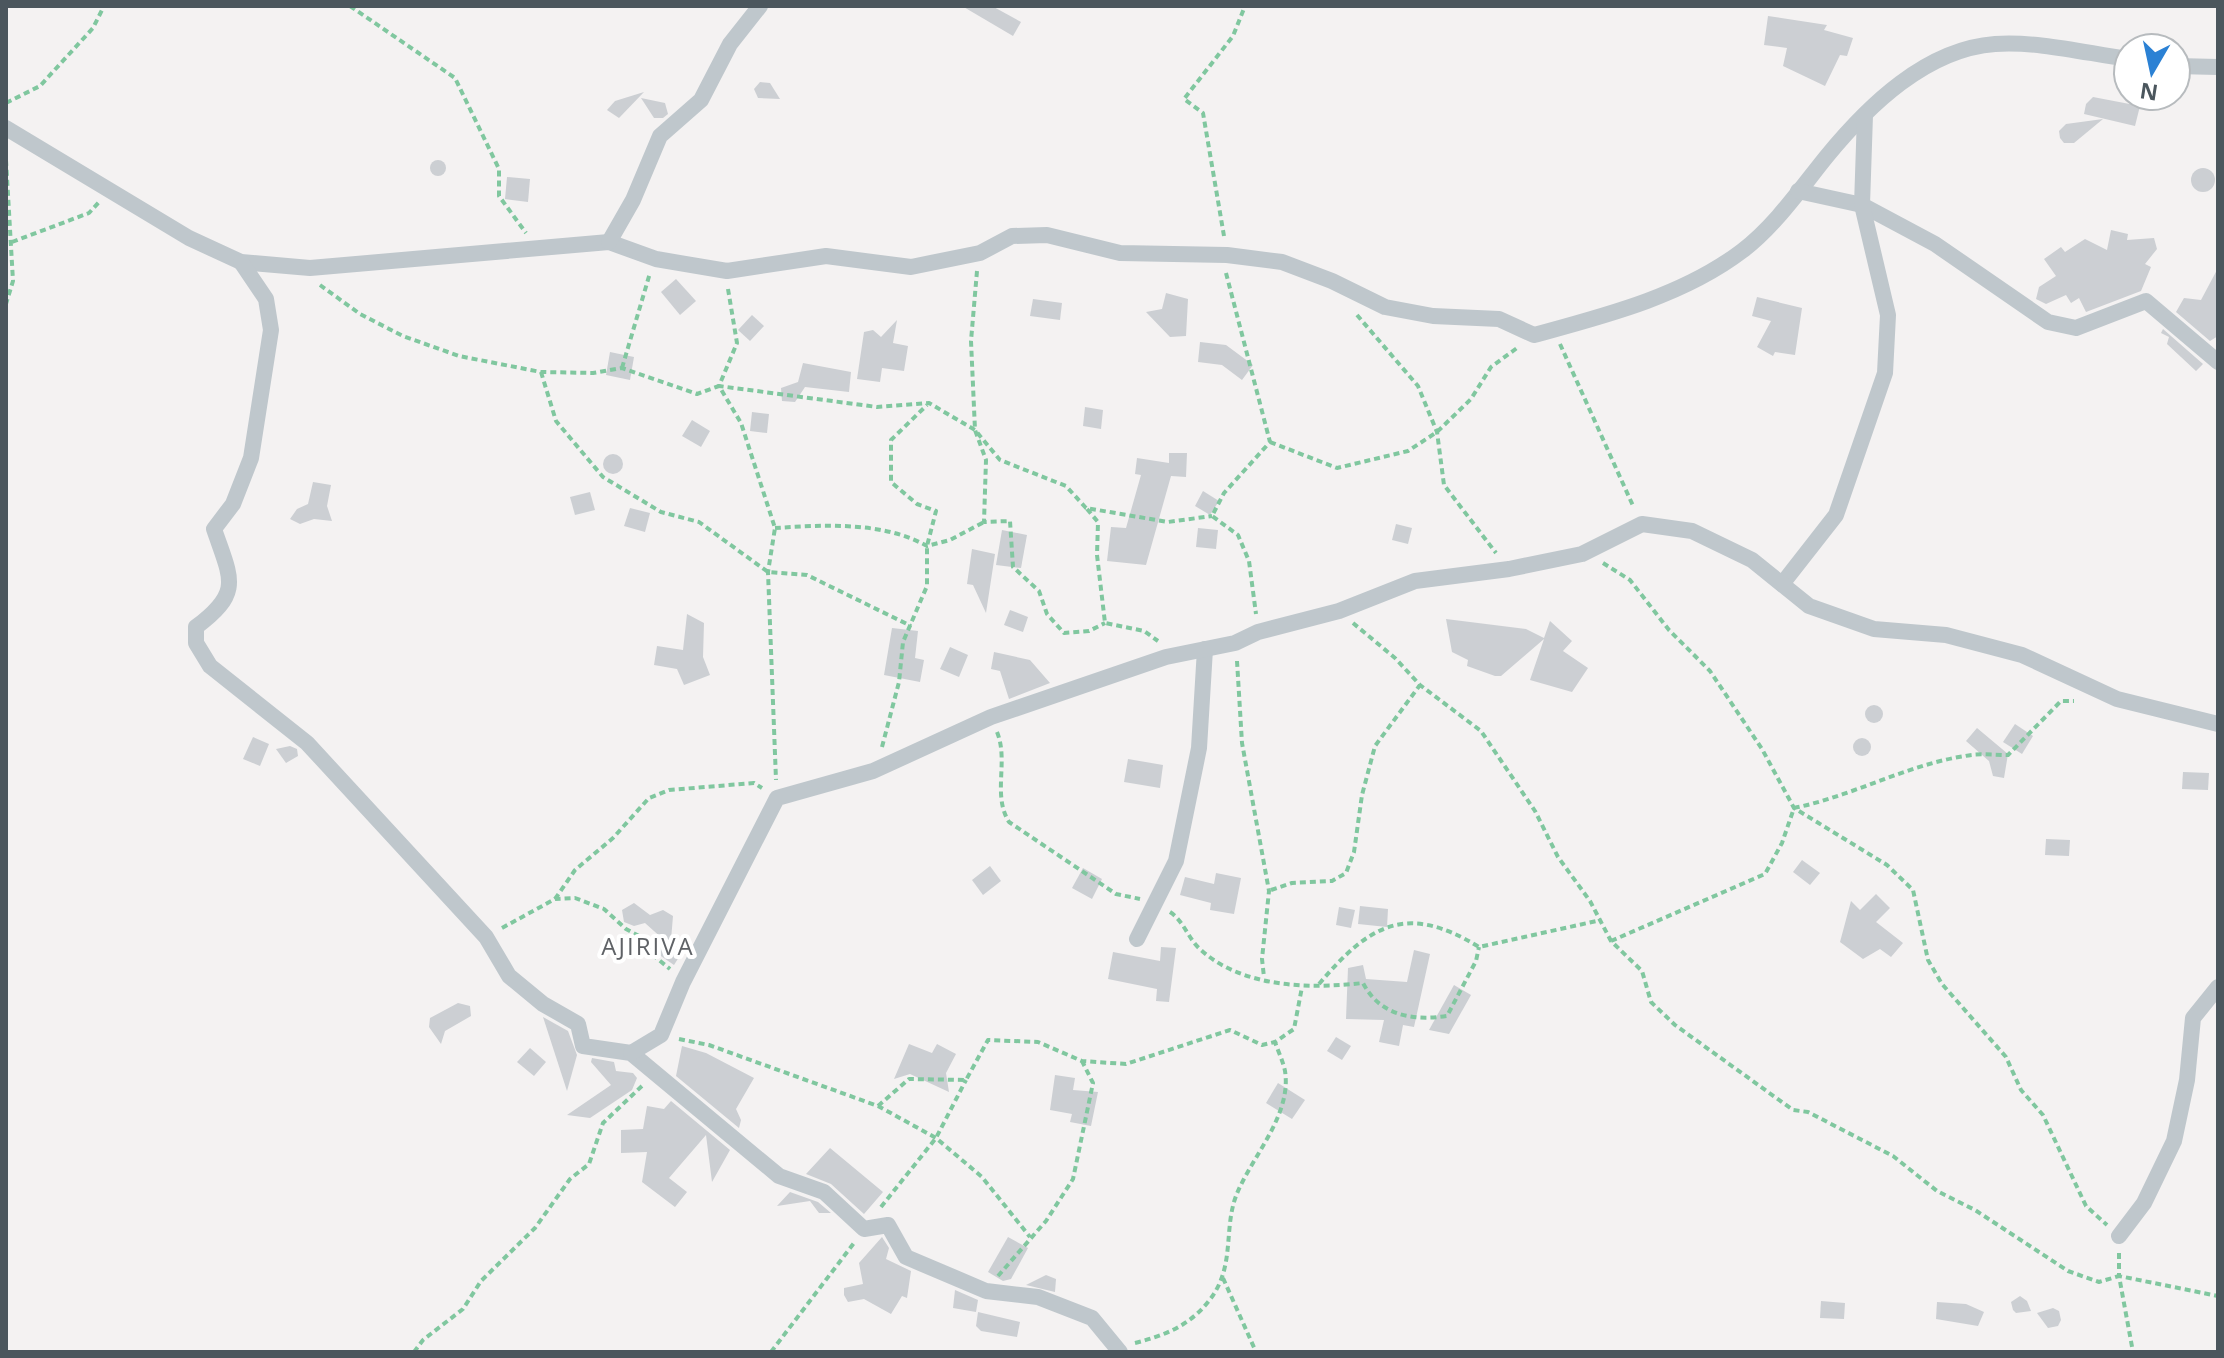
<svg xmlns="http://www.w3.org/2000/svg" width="2224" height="1358" font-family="'Open Sans',sans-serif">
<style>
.building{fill:#cccfd3}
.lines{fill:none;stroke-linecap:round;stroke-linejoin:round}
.path{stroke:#80c79f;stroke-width:4;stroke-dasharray:6 4;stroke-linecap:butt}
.street{stroke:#bfc7cc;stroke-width:16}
.labels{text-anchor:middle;stroke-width:8;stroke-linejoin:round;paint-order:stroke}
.quarter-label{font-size:24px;letter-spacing:2px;fill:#5f6266;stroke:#fff}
</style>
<rect width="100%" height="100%" fill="#f4f2f2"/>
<!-- building -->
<g class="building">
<polygon points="962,6 992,6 1021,22 1013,36"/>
<polygon points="1768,16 1827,25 1824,30 1853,38 1847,56 1840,55 1825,86 1783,66 1787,48 1764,45"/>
<polygon points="760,82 770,83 780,99 758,98 754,89"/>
<polygon points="644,92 619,118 607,110 615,101"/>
<polygon points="2093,97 2140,106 2135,126 2084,114 2086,104"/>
<polygon points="641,98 665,103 668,114 663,118 654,118"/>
<polygon points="2103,119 2074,143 2064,143 2060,138 2059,131 2066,124"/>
<circle cx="438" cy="168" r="8"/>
<circle cx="2203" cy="180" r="12"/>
<polygon points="507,177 530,179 528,202 505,199"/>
<polygon points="2111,230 2128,234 2127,240 2154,238 2157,249 2145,264 2151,267 2141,291 2086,312 2079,298 2071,303 2066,295 2046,304 2036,299 2039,287 2056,276 2044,259 2061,247 2065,252 2085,239 2107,250"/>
<polygon points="2218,268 2218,336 2210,341 2176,312 2184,298 2201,300"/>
<polygon points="676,279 696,301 680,315 661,292"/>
<polygon points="1166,293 1188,299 1186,336 1170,337 1146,312 1162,309"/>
<polygon points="1757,297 1802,308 1795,355 1775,352 1773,356 1757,347 1771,321 1752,316"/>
<polygon points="1033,299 1062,303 1060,320 1030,316"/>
<polygon points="752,315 764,326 750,341 738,330"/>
<polygon points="897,320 893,343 908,346 904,371 882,368 880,382 857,379 864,332 873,330 881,337"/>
<polygon points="2163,329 2203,364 2196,371 2167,344 2169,337 2161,333"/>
<polygon points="1200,342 1226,345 1253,365 1242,380 1222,365 1198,362"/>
<polygon points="610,352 634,357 630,380 606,375"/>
<polygon points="803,363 851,372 849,392 805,387 795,402 782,401 781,388 798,382"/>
<polygon points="1085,407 1103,410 1101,429 1083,426"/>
<polygon points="752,412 769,414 767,433 750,431"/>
<polygon points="692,420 710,431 701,447 682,436"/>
<polygon points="1169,453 1187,453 1186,477 1171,476 1146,565 1107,561 1111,527 1126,528 1141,475 1135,474 1137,458 1169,463"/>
<circle cx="613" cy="464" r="10"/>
<polygon points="313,482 331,485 327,506 332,521 314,519 300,524 290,519 297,509 308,504"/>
<polygon points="1203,491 1219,501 1210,515 1195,506"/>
<polygon points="590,492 595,510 575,515 570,497"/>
<polygon points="630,508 650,513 645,532 624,526"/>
<polygon points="1396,524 1412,528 1408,544 1392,540"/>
<polygon points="1198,528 1218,530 1216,549 1196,547"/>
<polygon points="1002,530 1027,535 1021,568 996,565"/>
<polygon points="972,549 995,554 986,613 973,585 967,584"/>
<polygon points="1010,610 1028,617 1023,632 1004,625"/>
<polygon points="687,614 704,623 703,657 710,675 684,685 677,669 654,665 657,646 683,650"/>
<polygon points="1446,619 1526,629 1544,638 1550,621 1572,641 1563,651 1588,668 1572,692 1530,680 1544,639 1501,676 1495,676 1467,666 1468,660 1452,652"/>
<polygon points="892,628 918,631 915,658 924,660 920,682 884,675"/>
<polygon points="950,647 968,655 959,677 940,669"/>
<polygon points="994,652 1030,660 1050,683 1009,699 1000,671 991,669"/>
<circle cx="1874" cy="714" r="9"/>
<polygon points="2015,724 2033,736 2022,754 2003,742"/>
<polygon points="1977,728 2008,754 2004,778 1993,776 1989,761 1966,741"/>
<polygon points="253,737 269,744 260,766 243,759"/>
<circle cx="1862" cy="747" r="9"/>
<polygon points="290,746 297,749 298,756 286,763 276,749"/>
<polygon points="1128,759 1163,765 1160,788 1124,782"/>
<polygon points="2183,772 2209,773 2208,790 2182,789"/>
<polygon points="2046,839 2070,840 2069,856 2045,855"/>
<polygon points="1802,860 1820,873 1810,885 1793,872"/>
<polygon points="990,866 1001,881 983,895 972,880"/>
<polygon points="1083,868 1102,879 1092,899 1072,888"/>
<polygon points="1216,873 1241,878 1234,914 1210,910 1211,903 1180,895 1185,877 1214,884"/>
<polygon points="1876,894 1890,908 1876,922 1903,943 1891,957 1880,949 1863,959 1840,942 1851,901 1860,910"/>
<polygon points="634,903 650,915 663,910 673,916 671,940 684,949 674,965 655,952 664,940 645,923 634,926 624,922 622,910"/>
<polygon points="1360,906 1388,909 1387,927 1358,924"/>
<polygon points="1339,907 1355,910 1351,928 1336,925"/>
<polygon points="1161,947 1176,948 1169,1002 1156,1001 1157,989 1108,979 1113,952 1160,961"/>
<polygon points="1414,950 1430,954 1414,1027 1403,1025 1399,1046 1379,1042 1384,1020 1346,1019 1348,968 1363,965 1366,979 1407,982"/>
<polygon points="1454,985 1471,995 1449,1034 1429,1030"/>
<polygon points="458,1003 470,1006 471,1016 445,1031 441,1044 429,1027 430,1018"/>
<polygon points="543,1017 568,1031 577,1055 567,1091"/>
<polygon points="1336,1037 1351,1046 1342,1060 1327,1051"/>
<polygon points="909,1044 932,1053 937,1044 956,1054 946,1073 949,1092 910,1074 894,1079"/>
<polygon points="682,1046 706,1053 754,1078 736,1109 741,1120 739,1128 676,1076"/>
<polygon points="530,1048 546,1062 534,1076 517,1062"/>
<polygon points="592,1058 614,1062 616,1071 633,1073 637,1078 632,1090 590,1118 567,1115 611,1085 591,1062"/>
<polygon points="1055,1075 1075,1078 1073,1090 1098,1092 1091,1126 1070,1122 1072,1114 1050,1110"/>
<polygon points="1278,1083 1305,1100 1292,1119 1266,1103"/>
<polygon points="671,1101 730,1150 712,1182 706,1135 669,1178 687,1192 675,1207 642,1182 647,1152 621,1153 621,1130 643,1129 647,1106 664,1109"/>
<polygon points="830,1148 883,1192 864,1214 831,1184 806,1174"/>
<polygon points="790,1192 818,1202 831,1213 819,1213 810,1201 777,1206"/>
<polygon points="882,1237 889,1248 886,1259 911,1271 907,1298 902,1296 891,1314 864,1299 848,1302 844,1295 844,1288 863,1284 859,1263"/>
<polygon points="1008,1237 1028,1248 1011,1279 1003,1281 988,1272"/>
<polygon points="1046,1275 1056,1279 1055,1292 1026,1285"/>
<polygon points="955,1290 978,1300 976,1312 953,1308"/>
<polygon points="2020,1296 2027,1301 2031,1311 2016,1313 2013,1310 2011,1302"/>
<polygon points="1821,1301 1845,1303 1844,1319 1820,1318"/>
<polygon points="1937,1302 1966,1304 1984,1312 1978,1326 1936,1319"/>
<polygon points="2053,1308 2059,1311 2061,1320 2058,1326 2048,1328 2037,1313"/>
<polygon points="978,1312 1020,1322 1017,1337 981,1331 976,1326"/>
</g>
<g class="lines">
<!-- path -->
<g class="path">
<polyline points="350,6 455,78 499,169 499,196 526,233"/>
<polyline points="6,103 40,86 93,28 104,6"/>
<polyline points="6,160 13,281 6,304"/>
<polyline points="1224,236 1203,113 1184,99 1233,36 1245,6"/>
<polyline points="12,242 89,213 99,202"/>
<polyline points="977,271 971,341 975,430 986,460 984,522 1010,521 1013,567 1039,591 1047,614 1064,633 1089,631 1105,623"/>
<polyline points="1226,273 1270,442 1224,493 1212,516 1238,535 1249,561 1256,614"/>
<polyline points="320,285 360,314 403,336 459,356 541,372 593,373 622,368 697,394 719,386 741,423 775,528 768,572 776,780"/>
<polyline points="728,289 737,343 719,386 877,407 929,403 975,430 1000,460 1066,486 1086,508 1168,522 1212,516"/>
<polyline points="1357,315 1418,386 1437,432 1444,485 1496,553"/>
<polyline points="1560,344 1634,508"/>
<polyline points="622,368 650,273"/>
<polyline points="541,372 556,421 603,477 661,512 699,522 768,572 807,575 911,626"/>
<polyline points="1270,442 1337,468 1408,451 1437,432 1471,399 1491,367 1517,348"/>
<polyline points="1087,509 1098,522 1097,555 1105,623 1144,631 1158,641"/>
<path d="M775,528C824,525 882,521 927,546L950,540L984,522"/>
<polyline points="1603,563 1630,580 1669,630 1710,671 1762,749 1794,808 1887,865 1913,890 1928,960 1942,984 2006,1057 2021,1090 2043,1115 2086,1206 2107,1225"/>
<polyline points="1353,623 1395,658 1420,685 1481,731 1535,811 1558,857 1590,901 1611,941 1642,971 1651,1002 1675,1025 1793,1110 1808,1112 1893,1156 1937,1191 1975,1210 2068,1271 2099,1282 2119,1276 2133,1352"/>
<polyline points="1237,661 1242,743 1269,891 1262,959 1264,977"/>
<path d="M997,732C1009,761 992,795 1009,822L1116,894L1140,899"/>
<polyline points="882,747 899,682 903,642 927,586 927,546 936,511 917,504 891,482 891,440 927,405"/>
<polyline points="1271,890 1292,883 1332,881 1346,873 1354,852 1362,795 1375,746 1420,685"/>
<polyline points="555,899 575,870 613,838 649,798 669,790 754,783 762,788"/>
<path d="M1170,912C1184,921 1188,939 1201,950C1243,988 1310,989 1363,983C1380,1016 1413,1021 1447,1016L1476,961L1479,947"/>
<polyline points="502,928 555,899 575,898 604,909 626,929 648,941 654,956 670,969"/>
<path d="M1611,941L1765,874L1782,843L1794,808C1853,796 1906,765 1965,756C1979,753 1994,755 2008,755L2061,701H2074"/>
<path d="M1319,984C1369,925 1406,902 1479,947L1601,920"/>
<polyline points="679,1039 709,1045 878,1106 936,1138 982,1177 1030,1237"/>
<polyline points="878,1106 909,1079 966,1080 988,1040 1038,1042 1082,1061 1126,1064 1230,1030 1262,1045 1275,1042"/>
<polyline points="881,1207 936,1138 966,1080"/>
<polyline points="2119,1253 2119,1276 2218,1296"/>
<polyline points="998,1276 1046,1221 1073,1179 1093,1083 1082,1061"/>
<polyline points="1223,1278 1256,1352"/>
<path d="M1135,1343C1163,1336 1189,1326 1208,1302C1236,1268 1223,1231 1236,1196C1251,1157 1292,1116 1285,1071C1283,1061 1278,1051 1275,1042L1294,1029L1302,987"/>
<polyline points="414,1352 423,1340 463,1309 481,1281 535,1228 570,1179 589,1164 603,1123 643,1085"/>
<polyline points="771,1352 854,1243"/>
</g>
<!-- street -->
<g class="street">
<polyline points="2176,66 2218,67"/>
<path d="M6,128L189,238L241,262L310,268L609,242L656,259L727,271L826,256L911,267L980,253L1012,236L1047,235L1120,253L1227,255L1282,262L1332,281L1385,307L1433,316L1499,319L1534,335C1604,316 1683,296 1742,251C1775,226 1801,188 1827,156C1868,106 1926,49 1995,44C2038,41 2085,53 2128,59"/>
<polyline points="1798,191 1862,205 1935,244 2048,322 2076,328 2146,301 2218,362"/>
<polyline points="609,242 633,200 660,136 701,100 730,44 760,6"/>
<path d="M241,262L266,299L271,330L251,458L233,504L214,529C231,579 243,592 196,627V643L210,666L307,743L486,937L509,976L543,1004L578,1024L583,1046L631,1053L779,1176L824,1192L864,1229L888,1225L906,1257L986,1291L1038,1297L1092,1318L1120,1352"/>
<polyline points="1782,584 1836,515 1885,373 1888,315 1862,205 1865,115"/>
<polyline points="1137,939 1176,861 1199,748 1205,649"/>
<polyline points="631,1053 661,1035 683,982 777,798 873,771 991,717 1166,657 1235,643 1258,632 1339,611 1415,581 1509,569 1582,554 1642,524 1692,531 1752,560 1809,606 1874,629 1946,635 2022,655 2117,699 2218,724"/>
<polyline points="2119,1236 2144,1203 2174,1141 2187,1080 2193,1018 2218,987"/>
</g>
</g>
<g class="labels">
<!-- quarter labels -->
<g class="quarter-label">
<text x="648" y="955">AJIRIVA</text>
</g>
</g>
<!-- border -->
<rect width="2224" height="1358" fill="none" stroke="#4b565d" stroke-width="16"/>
<!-- north arrow -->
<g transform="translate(2152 72) rotate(189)"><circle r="38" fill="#ffffff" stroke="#b7bbbe" stroke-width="2"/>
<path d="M0-6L14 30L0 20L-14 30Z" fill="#2b81d4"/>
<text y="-12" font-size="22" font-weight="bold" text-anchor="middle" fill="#4b565d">N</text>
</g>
</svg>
